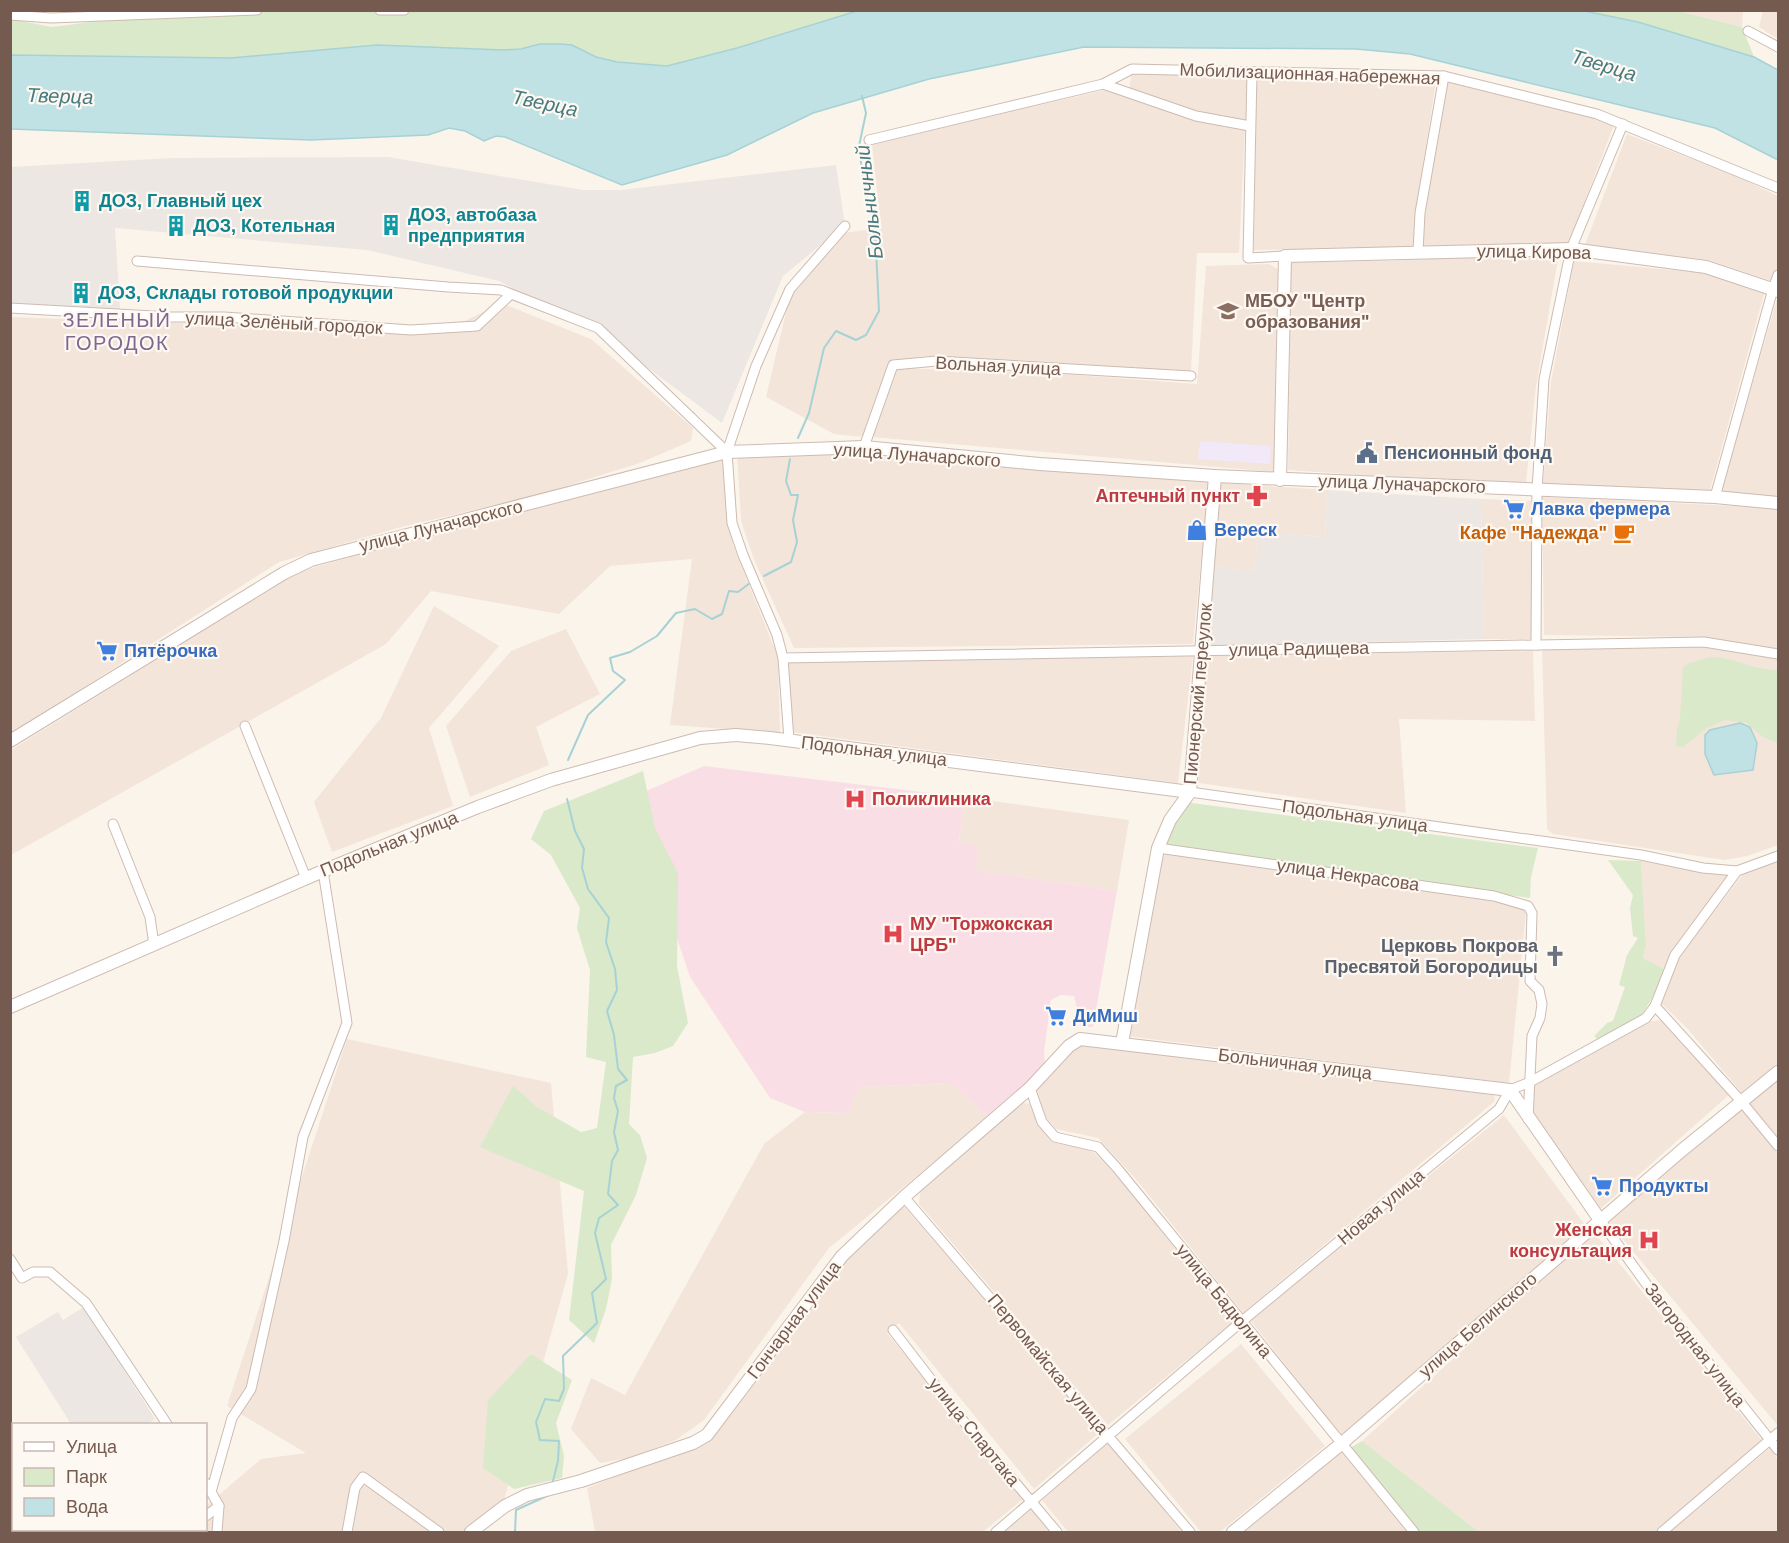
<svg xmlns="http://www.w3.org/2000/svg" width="1789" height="1543" font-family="Helvetica,sans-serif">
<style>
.residential{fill:#f3e5da}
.industrial{fill:#ede7e3}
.education{fill:#f1e8f8}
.medical{fill:#f9dfe5}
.green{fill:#d9e9ca}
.water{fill:#c1e2e4;stroke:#a7d2d5;stroke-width:1.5}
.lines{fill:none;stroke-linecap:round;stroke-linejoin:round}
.stream{stroke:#a7d2d5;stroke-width:2}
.minor-casing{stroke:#cdbbb1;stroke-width:11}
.tertiary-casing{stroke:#cdbbb1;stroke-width:14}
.minor{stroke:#fff;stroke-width:9}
.tertiary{stroke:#fff;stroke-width:12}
.labels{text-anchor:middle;stroke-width:4.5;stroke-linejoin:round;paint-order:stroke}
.street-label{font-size:18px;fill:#755a4f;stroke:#fef8f2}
.culture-label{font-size:18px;font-weight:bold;fill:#0d838f;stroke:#fef8f2;text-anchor:start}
.education-label{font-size:18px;font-weight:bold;fill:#785e54;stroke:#fef8f2;text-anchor:start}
.service-label{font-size:18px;font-weight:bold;fill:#4e5e75;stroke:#fef8f2;text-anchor:start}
.health-label{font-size:18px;font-weight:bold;fill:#be3a42;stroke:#fef8f2;text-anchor:end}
.shop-label{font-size:18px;font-weight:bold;fill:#366cbe;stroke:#fef8f2;text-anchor:start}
.food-label{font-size:18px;font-weight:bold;fill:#c56008;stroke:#fef8f2;text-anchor:end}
.worship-label{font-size:18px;font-weight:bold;fill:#5b616d;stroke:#fef8f2;text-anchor:end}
.water-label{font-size:20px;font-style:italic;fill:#477b7f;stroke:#fef8f2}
.neighbourhood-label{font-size:20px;letter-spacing:1.5px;fill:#7f6790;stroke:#fef8f2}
</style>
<rect width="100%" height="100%" fill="#fbf4eb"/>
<!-- residential -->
<g class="residential">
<polygon points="1678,11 1743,11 1742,27"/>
<polygon points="1763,11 1778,11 1778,39 1759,27"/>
<polygon points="1132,70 1249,75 1246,121 1193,111 1129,90"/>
<polygon points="1256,76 1436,81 1416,210 1414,247 1254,250"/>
<polygon points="1446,81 1596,116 1614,125 1569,243 1423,247 1425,214"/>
<polygon points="1105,90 1195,120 1245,128 1239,253 1197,253 1191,371 924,356 891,362 863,437 834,434 766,397 791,291 843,233 881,228 872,144"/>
<polygon points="1627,134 1738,177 1778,196 1778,283 1709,260 1585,245"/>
<polygon points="1554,253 1558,259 1536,386 1526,483 1438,480 1288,470 1291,262 1389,261"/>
<polygon points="1574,261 1704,273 1764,294 1710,490 1543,484 1551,382"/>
<polygon points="1269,264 1279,270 1275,472 872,437 895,368 1049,373 1197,384 1206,266"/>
<polygon points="1778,296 1778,498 1720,494"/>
<polygon points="501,303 591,339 693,428 691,441 640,463 534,496 401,527 279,562 11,734 11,317 229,325 412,327 465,321"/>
<polygon points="780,451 871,454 1013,468 1209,479 1193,644 794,648 755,562 741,521 737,453"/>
<polygon points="721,454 733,545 778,657 780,733 670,725 692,559 610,566 559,614 431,591 386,644 11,855 11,750 295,573 399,543 566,500"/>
<polygon points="1221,483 1327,490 1325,537 1259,532 1254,571 1213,566"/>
<polygon points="1542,497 1778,508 1778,649 1704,637 1544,635"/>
<polygon points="1481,499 1534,501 1533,639 1484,639"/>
<polygon points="434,606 499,646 429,728 453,806 332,852 314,802 381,718"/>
<polygon points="566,629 600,694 536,727 549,765 470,797 446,726 511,651"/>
<polygon points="1703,646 1778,658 1778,845 1747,856 1724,860 1553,834 1547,829 1542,647"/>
<polygon points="1533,651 1535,721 1399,719 1406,813 1192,782 1202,656"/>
<polygon points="1193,656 1178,783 791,732 789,663"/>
<polygon points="965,797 1129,820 1117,891 975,870 959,843"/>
<polygon points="1164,852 1494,899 1522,906 1526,912 1525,922 1509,1083 1126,1036"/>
<polygon points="1778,860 1778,1065 1742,1093 1686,1027 1661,1003 1679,957 1743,874"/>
<polygon points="1641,861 1703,873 1730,874 1669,958 1664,969 1643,958 1646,945"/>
<polygon points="1661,1020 1730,1094 1600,1209 1574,1176 1534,1118 1534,1086 1646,1022"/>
<polygon points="347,1039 551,1083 568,1274 504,1500 474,1532 155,1532 165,1530 206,1530 206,1506 261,1459 306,1453 227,1406"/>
<polygon points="1079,1045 1494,1094 1495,1101 1243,1313 1135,1178 1098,1138 1056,1129 1045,1117 1036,1087"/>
<polygon points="1778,1080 1778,1138 1749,1103"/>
<polygon points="951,1083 989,1117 829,1248 704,1420 676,1440 629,1458 600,1463 571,1429 591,1378 625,1395 764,1144 805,1112 848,1113 861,1087"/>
<polygon points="1024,1103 1030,1104 1038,1123 1054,1141 1089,1149 1100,1158 1130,1191 1233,1322 1108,1425 919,1204 920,1191 1017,1106"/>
<polygon points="1741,1108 1778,1154 1778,1426 1607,1220"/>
<polygon points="1504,1115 1585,1225 1343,1435 1326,1416 1250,1320"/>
<polygon points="903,1205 1099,1433 1034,1489 899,1323 887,1333 1024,1498 983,1532 595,1532 587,1488 707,1441 839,1263"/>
<polygon points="1594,1232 1764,1443 1659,1532 1479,1532 1362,1441"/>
<polygon points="1241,1344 1325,1446 1220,1532 1201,1532 1125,1439"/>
<polygon points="1108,1442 1182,1532 1068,1532 1042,1500"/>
<polygon points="1770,1448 1778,1460 1778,1532 1670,1532"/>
<polygon points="1340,1450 1407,1532 1243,1532"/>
<polygon points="1033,1507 1054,1532 1004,1532"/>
</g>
<!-- industrial -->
<g class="industrial">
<polygon points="388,157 583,190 621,190 836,165 845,225 783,276 722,423 613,342 499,281 367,250 115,228 120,309 11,303 10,167 172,158"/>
<polygon points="1327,490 1481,499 1484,639 1204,646 1213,566 1254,571 1259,532 1325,537"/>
<polygon points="84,1307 155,1419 147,1424 71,1424 16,1337 58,1312 63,1320"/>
</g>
<!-- education -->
<polygon class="education" points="1200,441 1271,446 1270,464 1198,459"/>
<!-- medical -->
<polygon class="medical" points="704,766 965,797 959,842 978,846 976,870 1117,891 1093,1027 1081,1027 1074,996 1061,995 1051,1000 1044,1053 1045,1065 1027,1085 989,1117 950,1083 861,1087 848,1113 805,1112 770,1098 690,977 630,798"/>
<!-- green -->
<g class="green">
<polygon points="185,10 857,11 737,48 667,66 617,62 596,57 572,45 560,44 540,44 521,49 503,50 377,45 231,58 11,55 10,19 52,27"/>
<polygon points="1584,11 1678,11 1742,27 1754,57 1638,22"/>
<path d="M1711,657C1734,657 1755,671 1778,670V743L1763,737L1747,723L1725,720L1705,729L1683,747L1676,746L1677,731L1680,719L1683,668L1689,663Z"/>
<polygon points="643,771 655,828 678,873 677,966 688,1023 673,1046 655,1053 633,1057 629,1124 640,1135 647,1158 636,1195 611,1245 612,1279 606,1309 594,1343 569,1320 584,1191 480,1147 513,1086 537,1107 581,1132 597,1128 606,1062 586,1057 590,970 577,928 580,908 551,855 531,839 544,811"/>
<polygon points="1184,802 1538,848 1531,877 1530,898 1164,845"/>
<polygon points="1608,860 1641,861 1646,945 1643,958 1664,969 1658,989 1641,1016 1600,1041 1594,1036 1607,1023 1613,1021 1625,987 1619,985 1627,955 1638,938 1633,936 1630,908 1633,895"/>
<polygon points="531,1354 572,1380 556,1423 564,1456 562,1478 514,1489 483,1468 488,1400"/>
<polygon points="1362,1441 1479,1532 1420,1532 1350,1448"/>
</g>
<!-- water -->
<g class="water">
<polygon points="857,11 1584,11 1638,22 1754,57 1778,70 1778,160 1715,128 1410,54 1356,49 1084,47 929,79 813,113 727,155 622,185 505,137 496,136 484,141 465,131 449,128 428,135 311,140 11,129 11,55 231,58 377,45 503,50 521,49 540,44 560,44 572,45 596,57 617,62 667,66 737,48"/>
<polygon points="1740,723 1750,727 1757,743 1753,770 1714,775 1705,754 1705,735 1710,730"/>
</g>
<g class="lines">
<!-- stream -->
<g class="stream">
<polyline points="798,438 809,413 824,348 836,331 856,340 866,335 879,311 875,229 863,180 859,146 866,113 862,96"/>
<polyline points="764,576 791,562 797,542 793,520 798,495 791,495 786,481 790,459"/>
<polyline points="568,760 588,715 625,680 613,671 610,658 630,652 657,636 676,613 695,609 712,619 722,614 729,591 738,592 750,583"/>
<polyline points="552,1485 558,1461 559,1441 540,1440 536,1422 545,1399 559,1401 564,1389 563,1356 597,1323 592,1293 606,1279 595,1233 599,1218 618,1205 608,1194 612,1161 618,1150 614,1132 618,1111 614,1098 616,1086 627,1080 618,1069 614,1035 607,1011 617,990 615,969 606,942 609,918 588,889 582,868 584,849 575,831 567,799"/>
<polyline points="515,1532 516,1510 549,1495 550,1493"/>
</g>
<defs>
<g id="minor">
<polyline points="380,10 404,10"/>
<polyline points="10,15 51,18 257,10"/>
<polyline points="1748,31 1778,47"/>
<polyline points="1252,73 1248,258 1285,256"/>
<polyline points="1103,84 1196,116 1250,126"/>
<polyline points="869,140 1103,84 1132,69 1444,76 1597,114 1778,188"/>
<polyline points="1418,252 1420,213 1444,76"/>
<polyline points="137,261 448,287 501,290 598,328 727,452"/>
<polyline points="10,308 171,317 224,317 411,330 477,326 510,295"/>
<polyline points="864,447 893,365 937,361 1191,376"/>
<polyline points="1715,497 1773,289 1778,275"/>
<polyline points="1536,645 1537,490 1544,379 1571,249 1623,124"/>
<polyline points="783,658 1704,642 1778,654"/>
<polyline points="245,726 306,878"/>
<polyline points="789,740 783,658 777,635 743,555 732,523 727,452 756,366 790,289 845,226"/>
<polyline points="1190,792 1641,855 1703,868 1737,871 1778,856"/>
<polyline points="113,824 150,917 154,945"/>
<polyline points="1158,848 1494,896 1528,906 1532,913 1530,981 1539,990 1542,1004 1540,1018 1532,1036 1528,1119"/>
<polyline points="1655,1006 1741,1101 1778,1146"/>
<polyline points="1030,1088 1042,1122 1055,1137 1098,1147 1117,1168 1414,1532"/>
<polyline points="904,1197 1190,1532"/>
<polyline points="1600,1220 1650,1289 1778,1450"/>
<polyline points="10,1259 22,1278 33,1272 50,1272 86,1303 167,1424"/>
<polyline points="893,1330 960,1417 1057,1532"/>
<polyline points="206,1483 219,1506 217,1532"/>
<polyline points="211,1492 232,1418 251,1389 284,1241 303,1137 347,1023 323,871"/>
<polyline points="206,1516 219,1506"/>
<polyline points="182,1532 186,1530"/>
<polyline points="347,1532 355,1488 363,1477 439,1532"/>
<polyline points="996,1532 1241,1322 1499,1109 1510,1090 1530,1082 1646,1018 1655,1006 1675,955 1737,871"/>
<polyline points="1662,1532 1778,1433"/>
</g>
<g id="tertiary">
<polyline points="1280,480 1285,256 1571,249 1706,267 1778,291"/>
<polyline points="10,741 284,573 311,560 727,452 864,447 1040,464 1215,476 1715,497 1778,503"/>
<polyline points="10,1007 323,871 478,807 551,780 700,738 736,735 770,738 1190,792"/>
<polyline points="1122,1043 1158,848 1170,820 1190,792 1215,476"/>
<polyline points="471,1532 505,1506 527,1495 581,1481 693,1443 707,1435 842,1256 904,1197 1030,1088 1069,1046 1080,1039 1510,1090 1600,1220"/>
<polyline points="1233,1532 1341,1444 1681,1151 1778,1072"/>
</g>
</defs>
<!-- minor casing -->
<use href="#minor" class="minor-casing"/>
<!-- tertiary casing -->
<use href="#tertiary" class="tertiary-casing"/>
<!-- minor -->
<use href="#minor" class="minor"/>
<!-- tertiary -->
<use href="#tertiary" class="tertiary"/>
</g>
<!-- icons -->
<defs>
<symbol id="building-bare" viewBox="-9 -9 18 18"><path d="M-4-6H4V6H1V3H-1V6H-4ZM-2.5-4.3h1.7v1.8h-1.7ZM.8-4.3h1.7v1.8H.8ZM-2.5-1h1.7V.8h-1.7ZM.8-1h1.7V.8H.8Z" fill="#0f9aa8" stroke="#fef8f2" stroke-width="2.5" paint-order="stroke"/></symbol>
<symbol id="school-bare" viewBox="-9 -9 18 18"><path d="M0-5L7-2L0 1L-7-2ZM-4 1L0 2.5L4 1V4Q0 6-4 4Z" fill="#8d6e63" stroke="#fef8f2" stroke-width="2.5" paint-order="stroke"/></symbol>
<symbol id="civic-bare" viewBox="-9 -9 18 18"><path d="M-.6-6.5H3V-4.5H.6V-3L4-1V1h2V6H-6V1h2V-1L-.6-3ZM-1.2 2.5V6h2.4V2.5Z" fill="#5c6f8a" stroke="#fef8f2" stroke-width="2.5" paint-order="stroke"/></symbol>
<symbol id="pharmacy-bare" viewBox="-9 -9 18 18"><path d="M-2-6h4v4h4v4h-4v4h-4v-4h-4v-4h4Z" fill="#e0444e" stroke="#fef8f2" stroke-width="2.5" paint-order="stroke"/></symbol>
<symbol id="supermarket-bare" viewBox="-9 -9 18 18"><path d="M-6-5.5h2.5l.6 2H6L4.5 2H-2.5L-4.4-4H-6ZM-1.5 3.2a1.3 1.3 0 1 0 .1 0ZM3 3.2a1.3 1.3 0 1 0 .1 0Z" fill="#3f7fe0" stroke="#fef8f2" stroke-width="2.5" paint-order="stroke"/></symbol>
<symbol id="shop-bare" viewBox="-9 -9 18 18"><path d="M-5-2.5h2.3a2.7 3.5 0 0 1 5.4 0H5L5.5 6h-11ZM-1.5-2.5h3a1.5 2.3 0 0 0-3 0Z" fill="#3f7fe0" stroke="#fef8f2" stroke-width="2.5" paint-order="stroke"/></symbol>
<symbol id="cafe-bare" viewBox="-9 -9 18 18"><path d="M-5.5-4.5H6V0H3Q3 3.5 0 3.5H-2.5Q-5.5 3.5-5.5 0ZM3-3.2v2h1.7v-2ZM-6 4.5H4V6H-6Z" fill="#e8710a" stroke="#fef8f2" stroke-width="2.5" paint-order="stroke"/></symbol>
<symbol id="hospital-bare" viewBox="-9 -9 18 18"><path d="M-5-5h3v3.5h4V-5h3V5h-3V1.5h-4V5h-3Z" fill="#e0444e" stroke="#fef8f2" stroke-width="2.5" paint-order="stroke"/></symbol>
<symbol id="church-bare" viewBox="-9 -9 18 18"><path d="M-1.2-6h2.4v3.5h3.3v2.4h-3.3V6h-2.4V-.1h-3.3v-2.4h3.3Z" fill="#6b7280" stroke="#fef8f2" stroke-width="2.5" paint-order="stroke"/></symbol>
</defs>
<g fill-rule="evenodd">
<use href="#building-bare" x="67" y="186" width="30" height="30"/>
<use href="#building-bare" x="376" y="210" width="30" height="30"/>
<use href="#building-bare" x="161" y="211" width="30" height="30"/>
<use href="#building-bare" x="66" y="278" width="30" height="30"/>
<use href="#school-bare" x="1213" y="296" width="30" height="30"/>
<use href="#civic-bare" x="1352" y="438" width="30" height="30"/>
<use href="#pharmacy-bare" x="1242" y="481" width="30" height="30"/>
<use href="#supermarket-bare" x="1499" y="494" width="30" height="30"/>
<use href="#shop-bare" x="1182" y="515" width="30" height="30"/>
<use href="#cafe-bare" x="1609" y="518" width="30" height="30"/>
<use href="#supermarket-bare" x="92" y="636" width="30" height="30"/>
<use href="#hospital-bare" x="840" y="784" width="30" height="30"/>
<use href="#hospital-bare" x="878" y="919" width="30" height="30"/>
<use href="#church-bare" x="1540" y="941" width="30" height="30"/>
<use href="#supermarket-bare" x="1041" y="1001" width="30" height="30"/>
<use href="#supermarket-bare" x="1587" y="1171" width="30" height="30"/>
<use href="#hospital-bare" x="1634" y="1225" width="30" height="30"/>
</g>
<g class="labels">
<!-- street labels -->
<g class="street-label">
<text transform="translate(1310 74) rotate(2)" y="6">Мобилизационная набережная</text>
<text transform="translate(1534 252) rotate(1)" y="6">улица Кирова</text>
<text transform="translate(284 323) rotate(3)" y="6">улица Зелёный городок</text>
<text transform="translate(998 366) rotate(3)" y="6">Вольная улица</text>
<text transform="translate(917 455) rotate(4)" y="6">улица Луначарского</text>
<text transform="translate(1402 484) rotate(2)" y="6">улица Луначарского</text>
<text transform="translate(441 526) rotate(-14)" y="6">улица Луначарского</text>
<text transform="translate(1299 649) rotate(-1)" y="6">улица Радищева</text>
<text transform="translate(1198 694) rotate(-85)" y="6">Пионерский переулок</text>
<text transform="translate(874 751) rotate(7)" y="6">Подольная улица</text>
<text transform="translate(1355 816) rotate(8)" y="6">Подольная улица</text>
<text transform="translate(389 844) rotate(-22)" y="6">Подольная улица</text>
<text transform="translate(1348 875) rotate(8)" y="6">улица Некрасова</text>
<text transform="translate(1295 1064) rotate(7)" y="6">Больничная улица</text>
<text transform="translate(1381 1207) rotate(-40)" y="6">Новая улица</text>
<text transform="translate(1224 1301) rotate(51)" y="6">улица Бадюлина</text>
<text transform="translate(794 1320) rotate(-53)" y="6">Гончарная улица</text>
<text transform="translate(1478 1325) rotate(-41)" y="6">улица Белинского</text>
<text transform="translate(1695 1345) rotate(52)" y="6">Загородная улица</text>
<text transform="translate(1048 1364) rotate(50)" y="6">Первомайская улица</text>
<text transform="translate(974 1432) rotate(51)" y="6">улица Спартака</text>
</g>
<!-- culture labels -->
<g class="culture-label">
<text x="99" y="207">ДОЗ, Главный цех</text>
<text x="408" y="221">ДОЗ, автобаза<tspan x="408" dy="21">предприятия</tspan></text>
<text x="193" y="232">ДОЗ, Котельная</text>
<text x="98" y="299">ДОЗ, Склады готовой продукции</text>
</g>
<!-- education labels -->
<g class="education-label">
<text x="1245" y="307">МБОУ "Центр<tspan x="1245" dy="21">образования"</tspan></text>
</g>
<!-- service labels -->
<g class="service-label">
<text x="1384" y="459">Пенсионный фонд</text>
</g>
<!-- health labels -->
<g class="health-label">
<text x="1240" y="502">Аптечный пункт</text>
<text x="872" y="805" text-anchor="start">Поликлиника</text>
<text x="910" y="930" text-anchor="start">МУ "Торжокская<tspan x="910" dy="21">ЦРБ"</tspan></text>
<text x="1632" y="1236">Женская<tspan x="1632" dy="21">консультация</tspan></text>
</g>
<!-- shop labels -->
<g class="shop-label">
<text x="1531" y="515">Лавка фермера</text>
<text x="1214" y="536">Вереск</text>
<text x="124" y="657">Пятёрочка</text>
<text x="1073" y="1022">ДиМиш</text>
<text x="1619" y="1192">Продукты</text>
</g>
<!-- food labels -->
<g class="food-label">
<text x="1607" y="539">Кафе "Надежда"</text>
</g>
<!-- worship labels -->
<g class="worship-label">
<text x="1538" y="952">Церковь Покрова<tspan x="1538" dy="21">Пресвятой Богородицы</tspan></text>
</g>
<!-- water labels -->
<g class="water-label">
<text transform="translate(1604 65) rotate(17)" y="7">Тверца</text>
<text transform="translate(60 96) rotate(2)" y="7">Тверца</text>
<text transform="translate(545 103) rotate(12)" y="7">Тверца</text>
<text transform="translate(869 202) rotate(-97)" y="7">Больничный</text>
</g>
<!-- neighbourhood labels -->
<g class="neighbourhood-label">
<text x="117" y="327">ЗЕЛЕНЫЙ<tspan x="117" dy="23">ГОРОДОК</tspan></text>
</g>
</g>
<!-- border -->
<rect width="1789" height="1543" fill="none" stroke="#755a4f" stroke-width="24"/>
<!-- legend -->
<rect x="12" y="1423" width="195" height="108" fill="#fef8f2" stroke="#c7b9b1" stroke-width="1.5"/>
<rect x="24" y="1442" width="30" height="9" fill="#ffffff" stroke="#c7b9b1" stroke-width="1.5"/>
<text x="66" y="1453" font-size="18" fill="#755a4f">Улица</text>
<rect x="24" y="1468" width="30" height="18" fill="#d9e9ca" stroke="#c7b9b1" stroke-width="1.5"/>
<text x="66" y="1483" font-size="18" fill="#755a4f">Парк</text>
<rect x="24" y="1498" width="30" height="18" fill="#c1e2e4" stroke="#c7b9b1" stroke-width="1.5"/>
<text x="66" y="1513" font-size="18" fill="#755a4f">Вода</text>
</svg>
